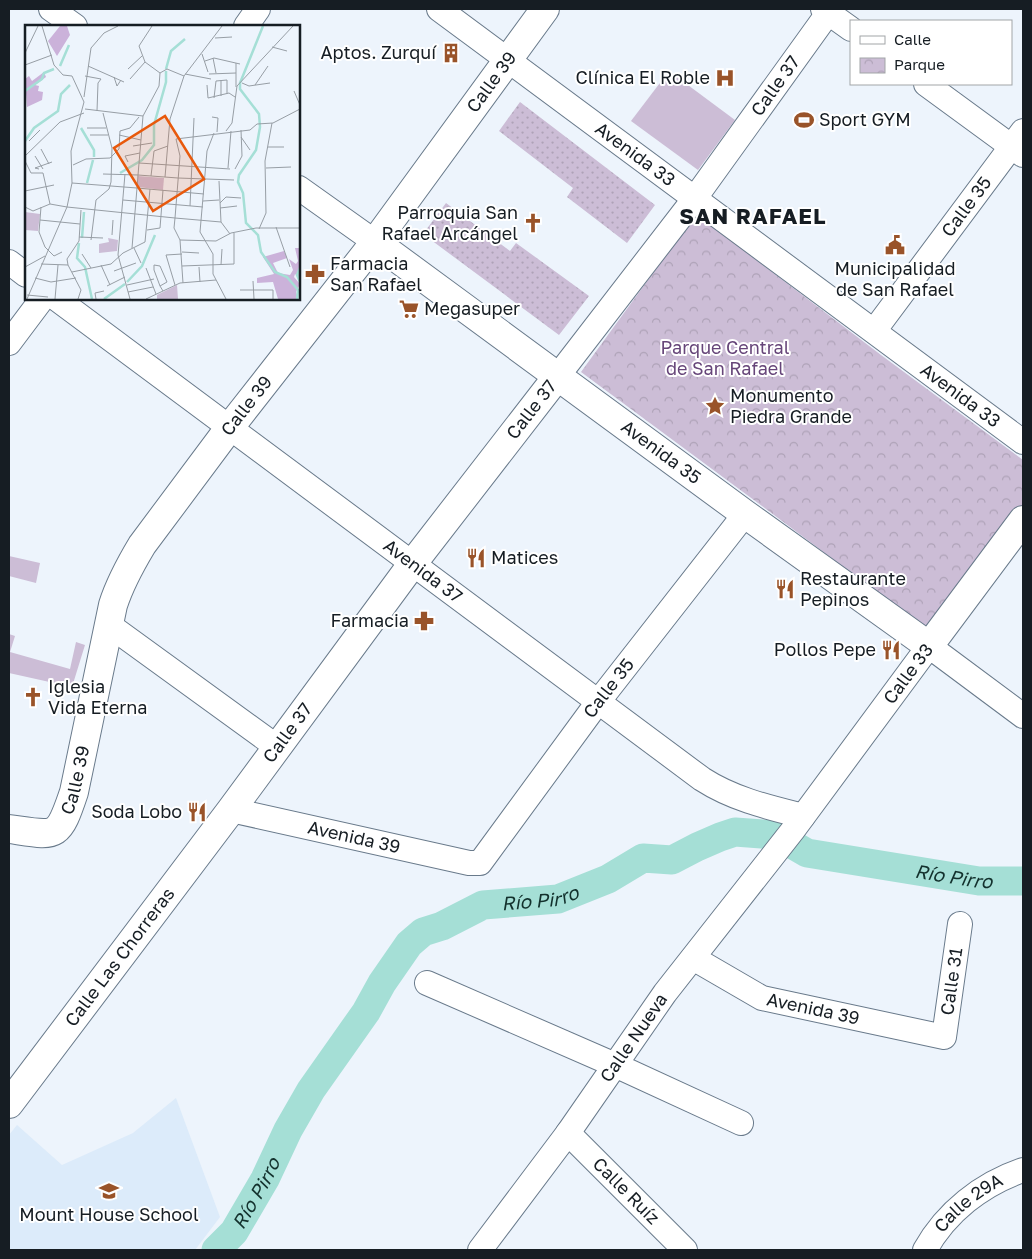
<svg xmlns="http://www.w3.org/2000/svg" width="1032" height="1259" font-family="'Golos Text',sans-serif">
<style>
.built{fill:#dcebfa}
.grass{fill:#ccbdd6}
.park{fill:url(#park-crowns)}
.garden{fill:url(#garden-dots)}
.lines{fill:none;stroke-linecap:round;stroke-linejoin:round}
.river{stroke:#a5dfd6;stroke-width:29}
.minor-casing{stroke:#697a8b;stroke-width:26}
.major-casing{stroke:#697a8b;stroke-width:30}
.minor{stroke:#fff;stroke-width:24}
.major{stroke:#fff;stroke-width:28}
.labels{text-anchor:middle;stroke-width:4;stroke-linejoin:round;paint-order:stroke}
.poi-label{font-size:18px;fill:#161d23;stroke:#fff;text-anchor:start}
.street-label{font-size:18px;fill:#161d23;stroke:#fff}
.park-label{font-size:18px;fill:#664579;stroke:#fff}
.water-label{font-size:19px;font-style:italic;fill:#13312d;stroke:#fff}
.district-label{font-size:22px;font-weight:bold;letter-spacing:1px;fill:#161d23;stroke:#fff}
.inset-river{fill:none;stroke:#a5dfd6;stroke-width:2.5}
.inset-road{fill:none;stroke:#979ea5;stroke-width:1}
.view{fill:#e8590c;fill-opacity:0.15;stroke:#e8590c;stroke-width:2.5}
.inset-edge{fill:none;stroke:#161d23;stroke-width:2.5}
</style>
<defs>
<pattern id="park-crowns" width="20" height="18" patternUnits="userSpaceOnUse" patternTransform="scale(1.25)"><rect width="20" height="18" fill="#ccbdd6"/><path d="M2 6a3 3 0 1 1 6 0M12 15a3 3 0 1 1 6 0" fill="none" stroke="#aea2b7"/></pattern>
<pattern id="garden-dots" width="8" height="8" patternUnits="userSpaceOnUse" patternTransform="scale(1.25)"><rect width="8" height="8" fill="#ccbdd6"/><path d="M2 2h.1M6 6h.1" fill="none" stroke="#aea2b7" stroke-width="1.8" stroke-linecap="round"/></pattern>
</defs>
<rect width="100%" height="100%" fill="#edf4fc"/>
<!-- built -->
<polygon class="built" points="176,1098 220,1217 195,1250 9,1250 9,1135 17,1125 62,1165 133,1133"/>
<!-- grass -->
<g class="grass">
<polygon points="669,71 735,120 698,170 631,121"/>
<polygon points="9,556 40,563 36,583 9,576"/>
<polygon points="9,634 15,636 10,652 70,669 76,642 85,645 72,687 9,673"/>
</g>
<!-- park -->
<polygon class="park" points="696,214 881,355 1023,460 1023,504 929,631 766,509 581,372"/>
<!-- garden -->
<g class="garden">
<polygon points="520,102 655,205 627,243 567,197 573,188 499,131"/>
<polygon points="446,203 510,251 516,243 589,296 559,335 423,234"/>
</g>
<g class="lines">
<!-- river -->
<path class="river" id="s1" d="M216,1250L234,1232L265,1179L288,1130L311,1090L366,1012L382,983L409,944L423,932L442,926L483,905L558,899L608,879L643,858L672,860L697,847L720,837L735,832L776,835L807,853L979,881H1023"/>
<defs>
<g id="minor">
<polyline points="51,9 75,26"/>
<path id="s2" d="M439,9L1023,442"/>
<polyline points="823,9 851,29"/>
<polyline points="246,26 258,9"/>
<polyline points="926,84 1023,155"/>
<polyline points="299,188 375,242"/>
<polyline points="9,262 26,275"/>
<path id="s3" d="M57,299L702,779C733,799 767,807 803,816"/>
<path id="s4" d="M874,331L1023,131"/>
<polyline points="9,343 42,299"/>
<path id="s5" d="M557,377L695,198L831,9"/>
<polyline points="109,625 277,747"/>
<path id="s6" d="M231,810L469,863H480L598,702L745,514"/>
<path id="s7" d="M693,958L762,998L944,1037L960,924"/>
<polyline points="427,983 615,1065 741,1123"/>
<path id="s8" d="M568,1133L685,1250"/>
<path id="s9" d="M480,1250L568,1133L665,993L793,830L929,646L1023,716"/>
<path id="s10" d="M925,1250C946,1212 982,1184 1023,1170"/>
</g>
<g id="major">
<path id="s11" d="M375,242L745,514L929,646L1023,520"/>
<path id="s12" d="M9,829C57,836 58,840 74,792L113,605C120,583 130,565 142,545L230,427L375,242L545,9"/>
<path id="s13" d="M9,1104L231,810L413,563L557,377"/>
</g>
</defs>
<!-- minor casing -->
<use href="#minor" class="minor-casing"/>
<!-- major casing -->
<use href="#major" class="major-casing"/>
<!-- minor -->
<use href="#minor" class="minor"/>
<!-- major -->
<use href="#major" class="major"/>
</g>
<!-- icons -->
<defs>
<symbol id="building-bare" viewBox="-9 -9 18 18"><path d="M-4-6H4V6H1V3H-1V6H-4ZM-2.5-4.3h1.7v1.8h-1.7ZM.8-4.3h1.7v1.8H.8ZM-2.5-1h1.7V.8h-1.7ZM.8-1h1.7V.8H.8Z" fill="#995329" stroke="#fff" stroke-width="2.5" paint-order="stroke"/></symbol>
<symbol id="hospital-bare" viewBox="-9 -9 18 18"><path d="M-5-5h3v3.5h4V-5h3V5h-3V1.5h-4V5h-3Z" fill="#995329" stroke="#fff" stroke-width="2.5" paint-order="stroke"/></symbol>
<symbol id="stadium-bare" viewBox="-9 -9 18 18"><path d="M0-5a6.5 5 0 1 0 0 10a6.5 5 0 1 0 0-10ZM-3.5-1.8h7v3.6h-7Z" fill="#995329" stroke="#fff" stroke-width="2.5" paint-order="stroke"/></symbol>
<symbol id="church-bare" viewBox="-9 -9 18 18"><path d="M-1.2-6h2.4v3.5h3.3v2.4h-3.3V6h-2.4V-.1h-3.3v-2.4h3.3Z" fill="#995329" stroke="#fff" stroke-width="2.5" paint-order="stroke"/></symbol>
<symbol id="civic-bare" viewBox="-9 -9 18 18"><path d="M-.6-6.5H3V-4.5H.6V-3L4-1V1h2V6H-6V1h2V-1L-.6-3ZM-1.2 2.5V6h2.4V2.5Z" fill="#995329" stroke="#fff" stroke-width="2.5" paint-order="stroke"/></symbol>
<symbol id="pharmacy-bare" viewBox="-9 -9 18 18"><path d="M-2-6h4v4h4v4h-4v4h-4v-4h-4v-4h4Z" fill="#995329" stroke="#fff" stroke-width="2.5" paint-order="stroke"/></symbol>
<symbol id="supermarket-bare" viewBox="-9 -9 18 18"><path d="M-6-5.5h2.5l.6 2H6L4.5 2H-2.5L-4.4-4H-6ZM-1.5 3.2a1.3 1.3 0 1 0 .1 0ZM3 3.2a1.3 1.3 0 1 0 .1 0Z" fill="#995329" stroke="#fff" stroke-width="2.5" paint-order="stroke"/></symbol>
<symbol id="sight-bare" viewBox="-9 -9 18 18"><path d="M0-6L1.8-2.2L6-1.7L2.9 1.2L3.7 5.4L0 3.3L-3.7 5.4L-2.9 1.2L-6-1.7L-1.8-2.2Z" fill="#995329" stroke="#fff" stroke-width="2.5" paint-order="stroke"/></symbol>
<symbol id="restaurant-bare" viewBox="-9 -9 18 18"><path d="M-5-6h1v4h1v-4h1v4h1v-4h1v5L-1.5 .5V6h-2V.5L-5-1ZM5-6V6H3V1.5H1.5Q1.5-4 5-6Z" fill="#995329" stroke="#fff" stroke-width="2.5" paint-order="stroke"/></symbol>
<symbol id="school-bare" viewBox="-9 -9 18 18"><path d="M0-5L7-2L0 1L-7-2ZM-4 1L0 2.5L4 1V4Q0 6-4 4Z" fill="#995329" stroke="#fff" stroke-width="2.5" paint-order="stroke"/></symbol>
</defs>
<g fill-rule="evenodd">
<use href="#building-bare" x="437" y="39" width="28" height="28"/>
<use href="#hospital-bare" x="711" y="64" width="28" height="28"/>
<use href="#stadium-bare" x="790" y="106" width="28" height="28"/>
<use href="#church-bare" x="519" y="209" width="28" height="28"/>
<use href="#civic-bare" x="881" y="231" width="28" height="28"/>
<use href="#pharmacy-bare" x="301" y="260" width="28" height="28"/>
<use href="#supermarket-bare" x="395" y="295" width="28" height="28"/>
<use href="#sight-bare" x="701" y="392" width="28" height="28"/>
<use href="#restaurant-bare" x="462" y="544" width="28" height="28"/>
<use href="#restaurant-bare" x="771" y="575" width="28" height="28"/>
<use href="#pharmacy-bare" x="410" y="607" width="28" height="28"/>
<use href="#restaurant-bare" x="877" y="636" width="28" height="28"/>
<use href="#church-bare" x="19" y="683" width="28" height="28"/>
<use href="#restaurant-bare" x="183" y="798" width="28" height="28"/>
<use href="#school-bare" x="95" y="1177" width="28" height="28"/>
</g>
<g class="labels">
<!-- poi labels -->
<g class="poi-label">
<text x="436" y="59" text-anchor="end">Aptos. Zurquí</text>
<text x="710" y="84" text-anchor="end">Clínica El Roble</text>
<text x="819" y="126">Sport GYM</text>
<text x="518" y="219" text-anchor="end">Parroquia San<tspan x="518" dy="21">Rafael Arcángel</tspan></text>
<text x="330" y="270">Farmacia<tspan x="330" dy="21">San Rafael</tspan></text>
<text x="895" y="275" text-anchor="middle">Municipalidad<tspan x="895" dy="21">de San Rafael</tspan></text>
<text x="424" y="315">Megasuper</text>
<text x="730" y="402">Monumento<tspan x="730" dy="21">Piedra Grande</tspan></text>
<text x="491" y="564">Matices</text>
<text x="800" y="585">Restaurante<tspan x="800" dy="21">Pepinos</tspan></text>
<text x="409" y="627" text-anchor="end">Farmacia</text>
<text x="876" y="656" text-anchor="end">Pollos Pepe</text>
<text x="48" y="693">Iglesia<tspan x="48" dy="21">Vida Eterna</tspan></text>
<text x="182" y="818" text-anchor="end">Soda Lobo</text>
<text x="109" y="1221" text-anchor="middle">Mount House School</text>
</g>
<!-- street labels -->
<g class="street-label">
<text dy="6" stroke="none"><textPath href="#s12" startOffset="928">Calle 39</textPath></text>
<text dy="6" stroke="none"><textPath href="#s5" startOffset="364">Calle 37</textPath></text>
<text dy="6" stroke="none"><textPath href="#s2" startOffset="244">Avenida 33</textPath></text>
<text dy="6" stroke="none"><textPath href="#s4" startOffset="155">Calle 35</textPath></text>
<text dy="6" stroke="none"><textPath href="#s2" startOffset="649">Avenida 33</textPath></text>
<text dy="6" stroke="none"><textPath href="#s12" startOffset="522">Calle 39</textPath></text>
<text dy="6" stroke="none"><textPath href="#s13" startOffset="869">Calle 37</textPath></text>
<text dy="6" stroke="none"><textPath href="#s11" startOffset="355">Avenida 35</textPath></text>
<text dy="6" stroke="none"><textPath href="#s3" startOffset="456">Avenida 37</textPath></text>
<text dy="6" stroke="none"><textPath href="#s9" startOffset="718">Calle 33</textPath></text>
<text dy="6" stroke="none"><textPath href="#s6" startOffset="472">Calle 35</textPath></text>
<text dy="6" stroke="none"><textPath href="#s13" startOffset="464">Calle 37</textPath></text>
<text dy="6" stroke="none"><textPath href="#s12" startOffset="102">Calle 39</textPath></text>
<text dy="6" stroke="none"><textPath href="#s6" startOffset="126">Avenida 39</textPath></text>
<text dy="6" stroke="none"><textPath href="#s13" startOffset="184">Calle Las Chorreras</textPath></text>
<text dy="6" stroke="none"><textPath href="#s7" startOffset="322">Calle 31</textPath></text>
<text dy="6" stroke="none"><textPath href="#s7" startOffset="132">Avenida 39</textPath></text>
<text dy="6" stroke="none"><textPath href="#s9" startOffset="262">Calle Nueva</textPath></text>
<text dy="6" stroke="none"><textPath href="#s8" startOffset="82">Calle Ruíz</textPath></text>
<text dy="6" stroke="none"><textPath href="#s10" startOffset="65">Calle 29A</textPath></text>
</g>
<!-- park labels -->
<g class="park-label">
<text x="725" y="354">Parque Central<tspan x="725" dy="21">de San Rafael</tspan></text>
</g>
<!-- water labels -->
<g class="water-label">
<text dy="7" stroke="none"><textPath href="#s1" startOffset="941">Río Pirro</textPath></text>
<text dy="7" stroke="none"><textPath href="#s1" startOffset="505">Río Pirro</textPath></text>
<text dy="7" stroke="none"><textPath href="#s1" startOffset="70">Río Pirro</textPath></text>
</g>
<!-- district labels -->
<g class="district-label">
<text x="753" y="224">SAN RAFAEL</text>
</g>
</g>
<!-- overview -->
<g transform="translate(25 25)">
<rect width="275" height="275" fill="#edf4fc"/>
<path d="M83,213L93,215L92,226L74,228V219L84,217ZM152,260L153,274H132V270Z" fill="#ccbdd6"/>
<path d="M35,1H42L45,10L32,31L23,16ZM19,47L21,52L10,60L14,61L13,66L18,67L17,75L2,82L0,54L4,51L7,56ZM270,223H275V254L270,249L269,252L275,259L271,267L273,274H253L248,257L232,258V253L249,249L238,232L259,226L262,233L248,238L253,248L265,250L268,245L264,234L271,239L273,236Z" fill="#cbb2da"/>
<path d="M0,187L15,189L13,206L0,205Z" fill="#ccbdd6"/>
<path d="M113,151L139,153L138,165L113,162Z" fill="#ccbdd6"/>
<path class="inset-river" d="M238,1L215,58V64L234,89L235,102L231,125L214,150L213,157L218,168L221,198L233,210L236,227L250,247L262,252L273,265L272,274M35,41L44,20M141,44L146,26L160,14M0,66L17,54L19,48L29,44M56,103L69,125V132M0,116L9,103L33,86L36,69L45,60M95,148L117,135L129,120V100L141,57V46M62,158L68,135M57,213L59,187M54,218L52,233L60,242L67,274M275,243L272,250L275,257M102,257L117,241L130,210M79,274L100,259"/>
<path class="inset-road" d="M17,1L29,40L38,50L47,51L59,77L46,126L47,158M127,1L114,21L120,37L135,48M190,13L207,12M247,22L262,26M0,28L13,1M177,29L183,47M188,33L191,48M180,36L189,33L215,39M0,40L27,30M63,41L99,57M103,44L117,31M160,49L186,54M184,49L211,48M60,51L76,54L73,58L72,86M89,52L92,61L96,55M105,54L120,37M196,55V71M217,58L224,61L245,58M182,60L183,73L204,68L210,72M230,60L243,41M211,62V38M269,66L275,80M59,72L66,23L79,8L93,1M189,73L191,56L202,55V69M60,84L118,91M187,92L193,93L192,107M62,103H81M201,106L207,98L212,61L268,1M189,108L182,126L175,207L188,229V249L201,274M65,110H83M94,110L116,115M216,112L225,125M4,116L15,105M108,121L127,118M243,122H259M16,124L24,139M0,131L35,97L59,88M10,131L18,144M85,133L94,124L95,106L105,103L114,92M0,136L6,148H18L25,179L42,182M103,137L100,131L115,128M114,138L205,144M48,140L61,134L85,133M203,143L206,106M241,143L266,142M14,144L10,143L27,137M210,144L217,131L216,105M78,149L113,150L118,91L134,61L135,48L142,44L159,51M100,149L93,230L105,274M126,151L129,126L143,121M140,152L145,94L159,51L197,1M153,153L209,155M194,156L196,197L205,209M0,166L29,160M98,175L178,182M178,176L194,175M195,178L201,172L216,173M165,181L169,93M0,182L8,186L25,179M16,182L14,207L20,222L29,231L37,227M42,182L150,193L155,131L151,114L225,105L232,99L248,98L275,84M195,183L212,181M15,195L55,199M251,202L265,242M234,204L241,188L240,136L247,98M122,205L135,203L138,165M87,210L88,195M54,212L78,213M66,215L71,175L84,164L86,157L87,123L78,88M155,215L191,216L206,208L231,203H275M107,223L112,163L179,169M109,223L116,238M157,227L174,228M57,229L66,243M16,239L43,240M76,240L85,260M196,240L197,224M157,241L209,239V208M0,242L20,231M174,242L175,257M121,243L131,269M89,246L111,238M47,247L86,239L98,228L120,217L125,164M10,253L26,257L51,253M228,256L229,274M158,258L155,215L149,203L150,193L196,197M102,260L129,254M150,260L141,230L157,229M82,261L100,252M135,261L142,257L135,241L129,240V245L135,261L138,266M215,265H248V274M103,267L128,262M2,270L23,272M2,274L42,182L47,158L112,163L113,150L153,153M30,274L33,240M53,274L56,265L43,240L42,234L54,216L56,185M71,274L70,268L79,266M121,274L155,258L191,255"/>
<path class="view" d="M140,91L179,154L128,186L89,123Z"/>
<rect width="275" height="275" class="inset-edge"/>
</g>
<!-- border -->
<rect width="1032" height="1259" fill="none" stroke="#161d23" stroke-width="20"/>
<!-- legend -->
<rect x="850" y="20" width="162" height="65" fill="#ffffff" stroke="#a2a5a7"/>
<rect x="860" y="36" width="25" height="8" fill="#ffffff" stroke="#a2a5a7"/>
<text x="894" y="45" font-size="15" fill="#161d23">Calle</text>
<rect x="860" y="58" width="25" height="15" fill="url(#park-crowns)" stroke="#a2a5a7"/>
<text x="894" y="70" font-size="15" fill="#161d23">Parque</text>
</svg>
